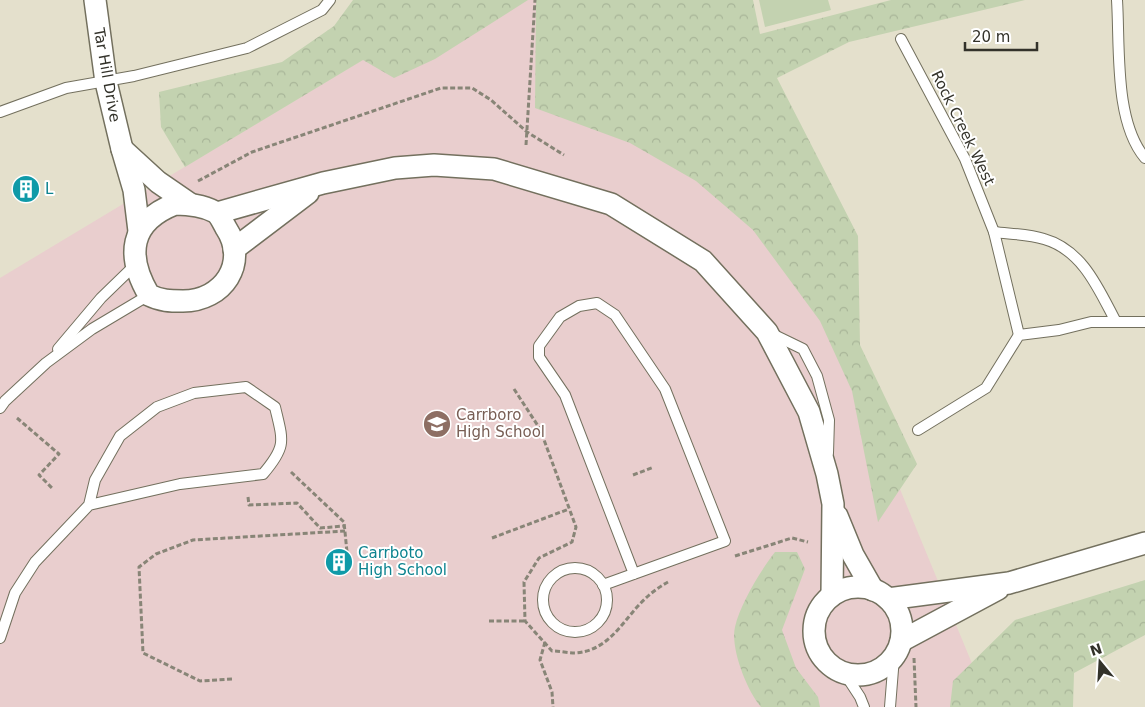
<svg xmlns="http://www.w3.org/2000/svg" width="1145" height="707" font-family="'DejaVu Sans',sans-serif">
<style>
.education{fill:#e9cece}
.forest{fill:url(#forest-crowns)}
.pitch{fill:#c3d2b0}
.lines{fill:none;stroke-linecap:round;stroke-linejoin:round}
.service-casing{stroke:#73705e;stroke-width:12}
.minor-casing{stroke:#73705e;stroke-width:24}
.path{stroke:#888577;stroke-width:3;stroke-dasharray:5 2.5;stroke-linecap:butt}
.service{stroke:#fff;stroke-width:10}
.minor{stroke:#fff;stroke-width:21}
.labels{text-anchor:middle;stroke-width:4;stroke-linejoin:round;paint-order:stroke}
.street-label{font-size:15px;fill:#33322a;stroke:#fff}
.culture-label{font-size:15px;fill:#0d838f;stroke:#fff;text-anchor:start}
.education-label{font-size:15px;fill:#785e54;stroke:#fff;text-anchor:start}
</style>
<defs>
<pattern id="forest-crowns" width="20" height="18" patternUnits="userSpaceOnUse" patternTransform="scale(1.25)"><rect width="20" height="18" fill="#c3d2b0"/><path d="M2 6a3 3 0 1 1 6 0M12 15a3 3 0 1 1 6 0" fill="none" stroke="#a8b598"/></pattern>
</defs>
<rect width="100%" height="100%" fill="#e4e0cc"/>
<!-- education -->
<polygon class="education" points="462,0 698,0 990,707 0,707 0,278"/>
<!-- forest -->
<g class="forest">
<polygon points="353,0 528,0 435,59 394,78 363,60 185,167 161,127 159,92 282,62 334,26"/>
<polygon points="536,0 753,0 760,34 891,0 1025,0 849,42 777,78 858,236 860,345 917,464 878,522 852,391 820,321 753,230 696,181 630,143 535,108"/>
<path d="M775,552H797L805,569L782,630L796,668L818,697L820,707H761C747,691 730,648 735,627C740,604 761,570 775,552Z"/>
<polygon points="1145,580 1145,635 1074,673 1073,707 950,707 953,681 1015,620"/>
</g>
<!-- pitch -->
<polygon class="pitch" points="759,0 828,0 831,10 765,27"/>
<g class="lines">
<defs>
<g id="service">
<path d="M1117,0C1120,47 1114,121 1145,158"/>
<polyline points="901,39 965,159 994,232 1019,335"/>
<polyline points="0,112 66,88 134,76 247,48 322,10 330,0"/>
<path d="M994,232C1010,234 1028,234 1044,239C1083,250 1099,290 1116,322"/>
<polyline points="770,333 803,349 817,376 829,420 828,453"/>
<polyline points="58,349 101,298 135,265"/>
<polyline points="0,408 5,401 46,363 92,329 149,295"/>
<polyline points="918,430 986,388 1019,335 1059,330 1091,322 1145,322"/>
<circle cx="575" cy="600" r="32"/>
<polyline points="603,585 725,541 665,389 615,315 597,303 579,306 560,317 539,346 539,357 565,395 634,574"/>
<path d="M0,638L15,593L35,562L89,505L95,480L120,436L157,407L194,393L246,387L275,407C283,441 287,446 263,474L180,484L89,505"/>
<polyline points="845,674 860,697 864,707"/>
<polyline points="890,707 894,657"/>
</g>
<g id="minor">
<polyline points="95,0 106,82 122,149 134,190 139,231"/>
<polyline points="122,149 158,182 190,204"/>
<path d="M175,204C189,204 202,205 215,212C220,215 223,223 226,228C249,263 223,301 183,301C170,301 161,301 149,295C126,256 129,222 175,204Z"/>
<polyline points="217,213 323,183 395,168 434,165 494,169 611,204 703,261 767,332 809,412 827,474 833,504 832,595"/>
<polyline points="234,249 308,193"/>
<polyline points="837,516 853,555 873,590"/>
<circle cx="858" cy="631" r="44"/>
<polyline points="888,599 1009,583 1145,543"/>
<polyline points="901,641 998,589"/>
</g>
</defs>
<!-- service casing -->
<use href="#service" class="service-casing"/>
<!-- minor casing -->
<use href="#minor" class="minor-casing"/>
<!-- path -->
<g class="path">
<polyline points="526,145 535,0"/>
<polyline points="198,181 252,152 441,88 472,88 491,100 527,132 564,155"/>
<path d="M514,389L540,429L576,527L572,542L539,558L524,582L525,621L552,651C560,651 568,653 575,653C606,651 620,626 638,606C647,596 657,588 668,582"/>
<polyline points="17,418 59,454 39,475 53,489"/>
<polyline points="291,472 344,522 347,552"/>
<polyline points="633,475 654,467"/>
<polyline points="248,497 249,505 297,503 320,528 344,526"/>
<polyline points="492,538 569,509"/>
<polyline points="735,556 792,538 808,542"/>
<polyline points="489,621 525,621"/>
<polyline points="545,642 540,660 552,692 553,707"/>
<polyline points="914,658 916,707"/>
<polyline points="232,679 200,681 143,653 139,567 156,554 193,540 345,531"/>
</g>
<!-- service -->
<use href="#service" class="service"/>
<!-- minor -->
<use href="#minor" class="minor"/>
</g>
<!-- icons -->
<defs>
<symbol id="building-disc" viewBox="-11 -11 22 22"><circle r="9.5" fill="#0f9aa8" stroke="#fff"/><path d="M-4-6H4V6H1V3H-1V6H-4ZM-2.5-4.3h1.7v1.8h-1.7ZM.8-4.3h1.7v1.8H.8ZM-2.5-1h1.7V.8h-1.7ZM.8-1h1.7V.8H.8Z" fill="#fff"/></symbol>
<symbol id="school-disc" viewBox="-11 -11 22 22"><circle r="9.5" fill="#8d6e63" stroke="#fff"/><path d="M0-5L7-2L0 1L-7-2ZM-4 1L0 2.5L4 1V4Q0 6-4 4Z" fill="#fff"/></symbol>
</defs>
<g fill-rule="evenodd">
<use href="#building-disc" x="10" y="173" width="32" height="32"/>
<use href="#school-disc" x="421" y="408" width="32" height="32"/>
<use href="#building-disc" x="323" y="546" width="32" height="32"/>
</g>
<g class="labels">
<!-- street labels -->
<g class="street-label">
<text transform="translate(107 75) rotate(80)" y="5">Tar Hill Drive</text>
<text transform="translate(963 128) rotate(64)" y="5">Rock Creek West</text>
</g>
<!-- culture labels -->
<g class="culture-label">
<text x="45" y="194">L</text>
<text x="358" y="558">Carrboto<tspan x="358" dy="17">High School</tspan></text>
</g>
<!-- education labels -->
<g class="education-label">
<text x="456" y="420">Carrboro<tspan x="456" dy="17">High School</tspan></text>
</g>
</g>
<!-- north arrow -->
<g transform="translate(1100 662) rotate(342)" stroke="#ffffff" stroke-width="4" paint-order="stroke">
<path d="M0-4L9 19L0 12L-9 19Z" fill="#33322a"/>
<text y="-8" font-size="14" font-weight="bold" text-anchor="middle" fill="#33322a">N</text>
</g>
<!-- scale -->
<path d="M965 42v8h72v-8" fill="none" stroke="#33322a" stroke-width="2.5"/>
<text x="972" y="42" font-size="15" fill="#33322a" stroke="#ffffff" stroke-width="4" paint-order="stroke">20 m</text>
</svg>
